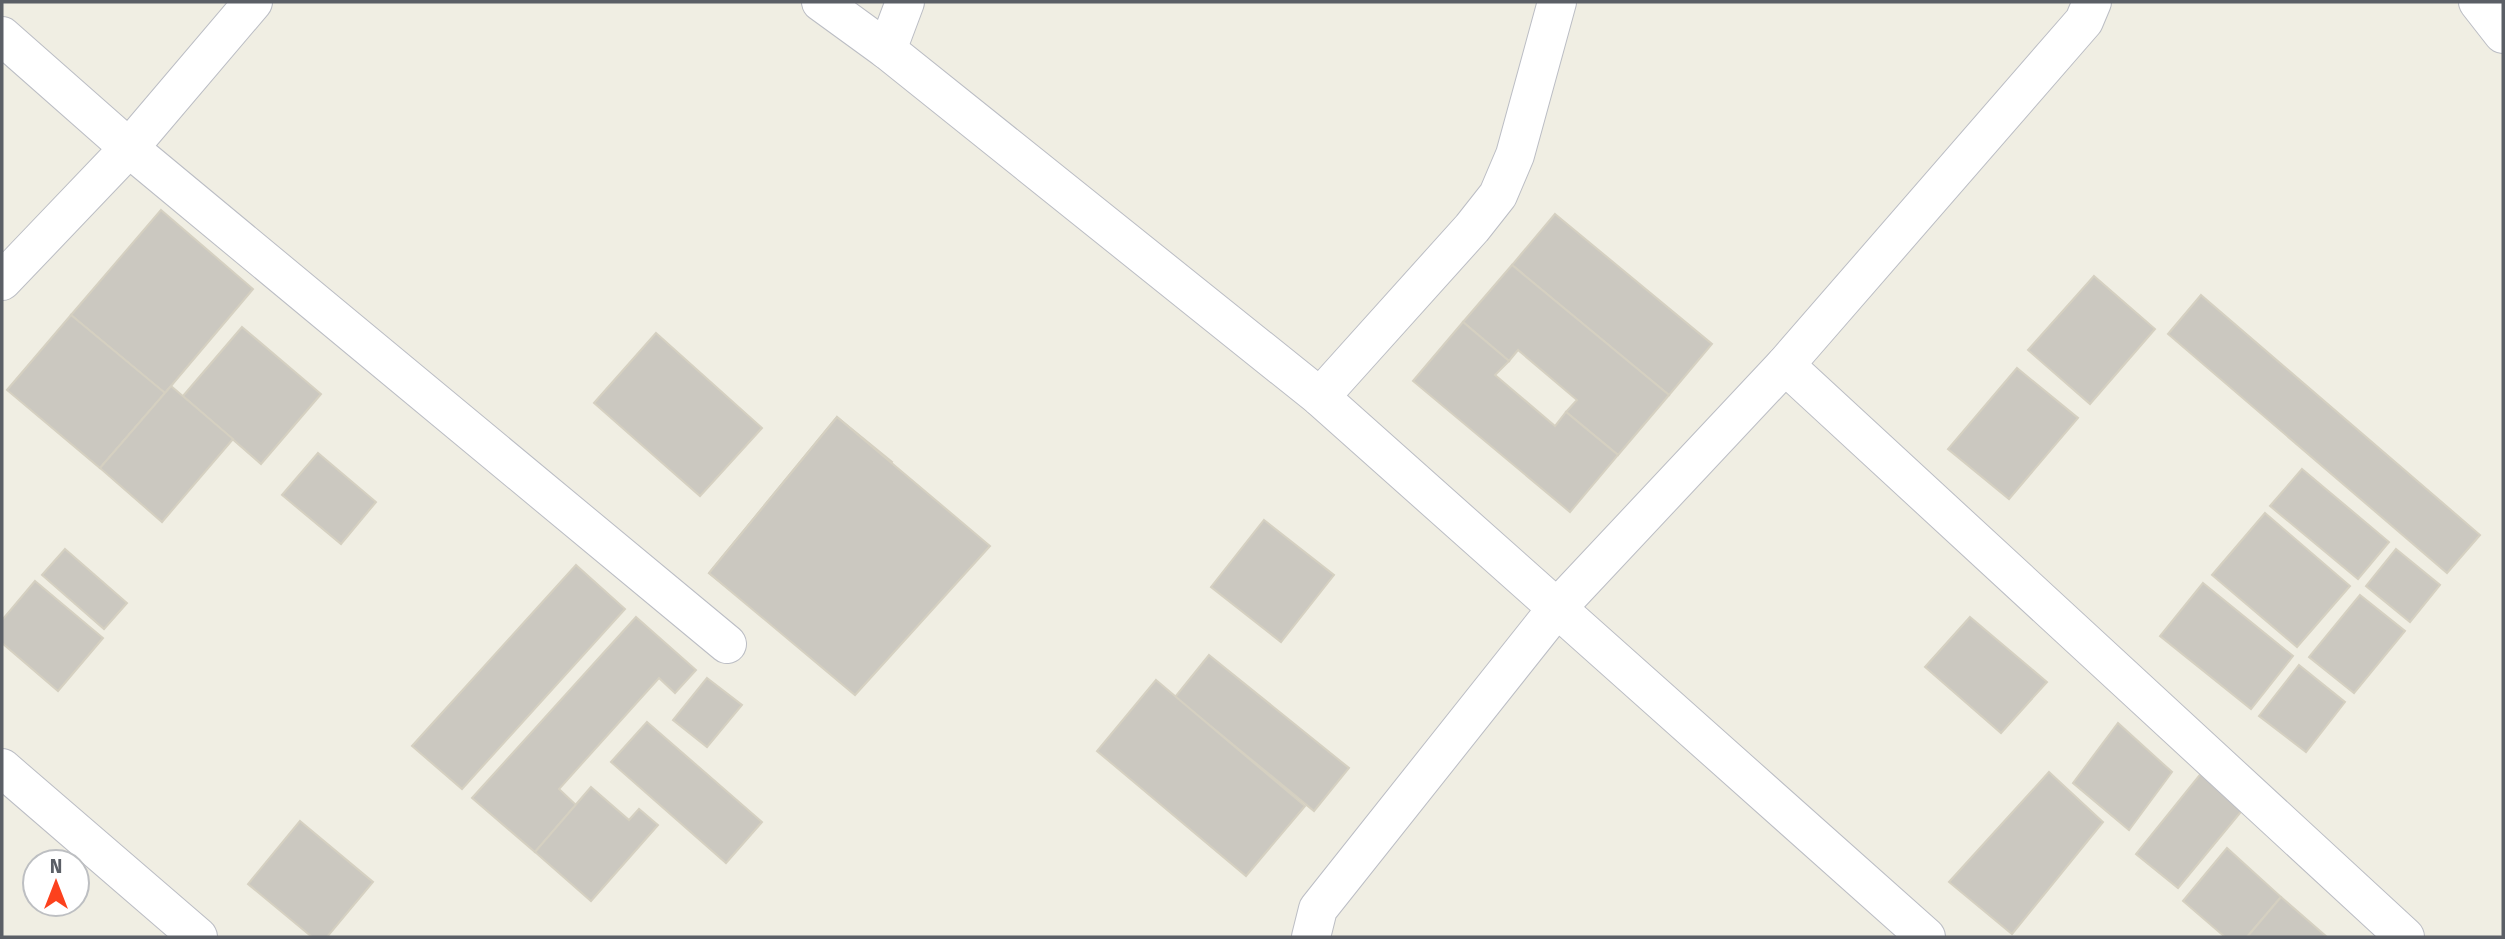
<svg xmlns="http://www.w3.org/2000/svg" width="2505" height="939" font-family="'Fira Sans',sans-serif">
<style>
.building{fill:#cbc8c0;stroke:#d5d0c1;stroke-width:2}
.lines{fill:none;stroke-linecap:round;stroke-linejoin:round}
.minor-casing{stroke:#bbbdc4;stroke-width:40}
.minor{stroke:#fff;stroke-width:38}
</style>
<rect width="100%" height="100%" fill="#f0eee3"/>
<!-- building -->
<g class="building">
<polygon points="161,210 253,289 165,393 71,315"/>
<polygon points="1555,214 1712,344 1669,395 1512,265"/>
<polygon points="1512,265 1669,395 1618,455 1566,412 1577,400 1518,350 1509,361 1463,322"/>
<polygon points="2094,276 2155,329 2090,404 2028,350"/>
<polygon points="2201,295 2480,535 2447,573 2168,334"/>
<polygon points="71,315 165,393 100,468 7,390"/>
<polygon points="1463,322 1509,361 1495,375 1555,426 1566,412 1618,455 1570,512 1413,381"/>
<polygon points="242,327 321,394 261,464 183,396"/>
<polygon points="656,333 762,428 700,496 594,403"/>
<polygon points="2017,368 2078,418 2009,499 1948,449"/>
<polygon points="171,386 233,439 162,522 100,468"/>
<polygon points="837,417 892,462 764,617 709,573"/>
<polygon points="837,417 990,546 855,695 709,573"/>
<polygon points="318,453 376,502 341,544 282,495"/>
<polygon points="2302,469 2389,542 2358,579 2270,506"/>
<polygon points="2265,513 2350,586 2297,647 2212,575"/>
<polygon points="1264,520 1334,575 1281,642 1211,587"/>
<polygon points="65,549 127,603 104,629 42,575"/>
<polygon points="2396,549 2440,585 2410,622 2366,586"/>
<polygon points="576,565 625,609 462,789 412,746"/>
<polygon points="35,581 103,638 58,691 2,643 2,620"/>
<polygon points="2203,583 2293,656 2251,709 2160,636"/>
<polygon points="2360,595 2405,631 2354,693 2309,657"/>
<polygon points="636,617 696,670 675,693 659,678 559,789 576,805 535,852 472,798"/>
<polygon points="1970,617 2047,682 2001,733 1925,667"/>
<polygon points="1209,655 1349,768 1314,811 1175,697"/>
<polygon points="2299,665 2345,702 2306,752 2259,716"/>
<polygon points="707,678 742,705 707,747 673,720"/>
<polygon points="1156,680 1305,806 1246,876 1097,751"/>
<polygon points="647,722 762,822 726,863 611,762"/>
<polygon points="2118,723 2172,772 2129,830 2073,783"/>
<polygon points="2203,771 2244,808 2178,888 2136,854"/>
<polygon points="2049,772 2103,822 2012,934 1949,882"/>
<polygon points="591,787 629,820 639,809 658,825 591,901 535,852"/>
<polygon points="300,821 373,882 327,937 312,937 248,884"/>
<polygon points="2227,848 2281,897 2247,937 2225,937 2183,901"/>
<polygon points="2281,897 2327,937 2247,937"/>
</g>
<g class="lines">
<defs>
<g id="minor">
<polyline points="821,2 887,50 1320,397 1926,937"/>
<polyline points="2478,2 2503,34"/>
<polyline points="2,36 129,148 727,644"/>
<polyline points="887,50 905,2"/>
<polyline points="2,281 129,148 253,2"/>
<polyline points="1785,365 2405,937"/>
<polyline points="1320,397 1472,228 1498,195 1515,155 1557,2"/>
<polyline points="2,768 198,937"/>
<polyline points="1311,937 1318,909 1557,608 1785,365 2084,21 2092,2"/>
</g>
</defs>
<!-- minor casing -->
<use href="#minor" class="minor-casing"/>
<!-- minor -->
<use href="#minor" class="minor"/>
</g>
<!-- border -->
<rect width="2505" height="939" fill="none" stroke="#5b5f66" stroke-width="7"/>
<!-- north arrow -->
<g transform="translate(56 883)"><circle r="33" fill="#ffffff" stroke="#bdbfc2" stroke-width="2"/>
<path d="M0-5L12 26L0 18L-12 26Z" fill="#fc411d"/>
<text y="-10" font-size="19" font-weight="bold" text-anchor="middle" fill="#5b5f66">N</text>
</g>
</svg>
